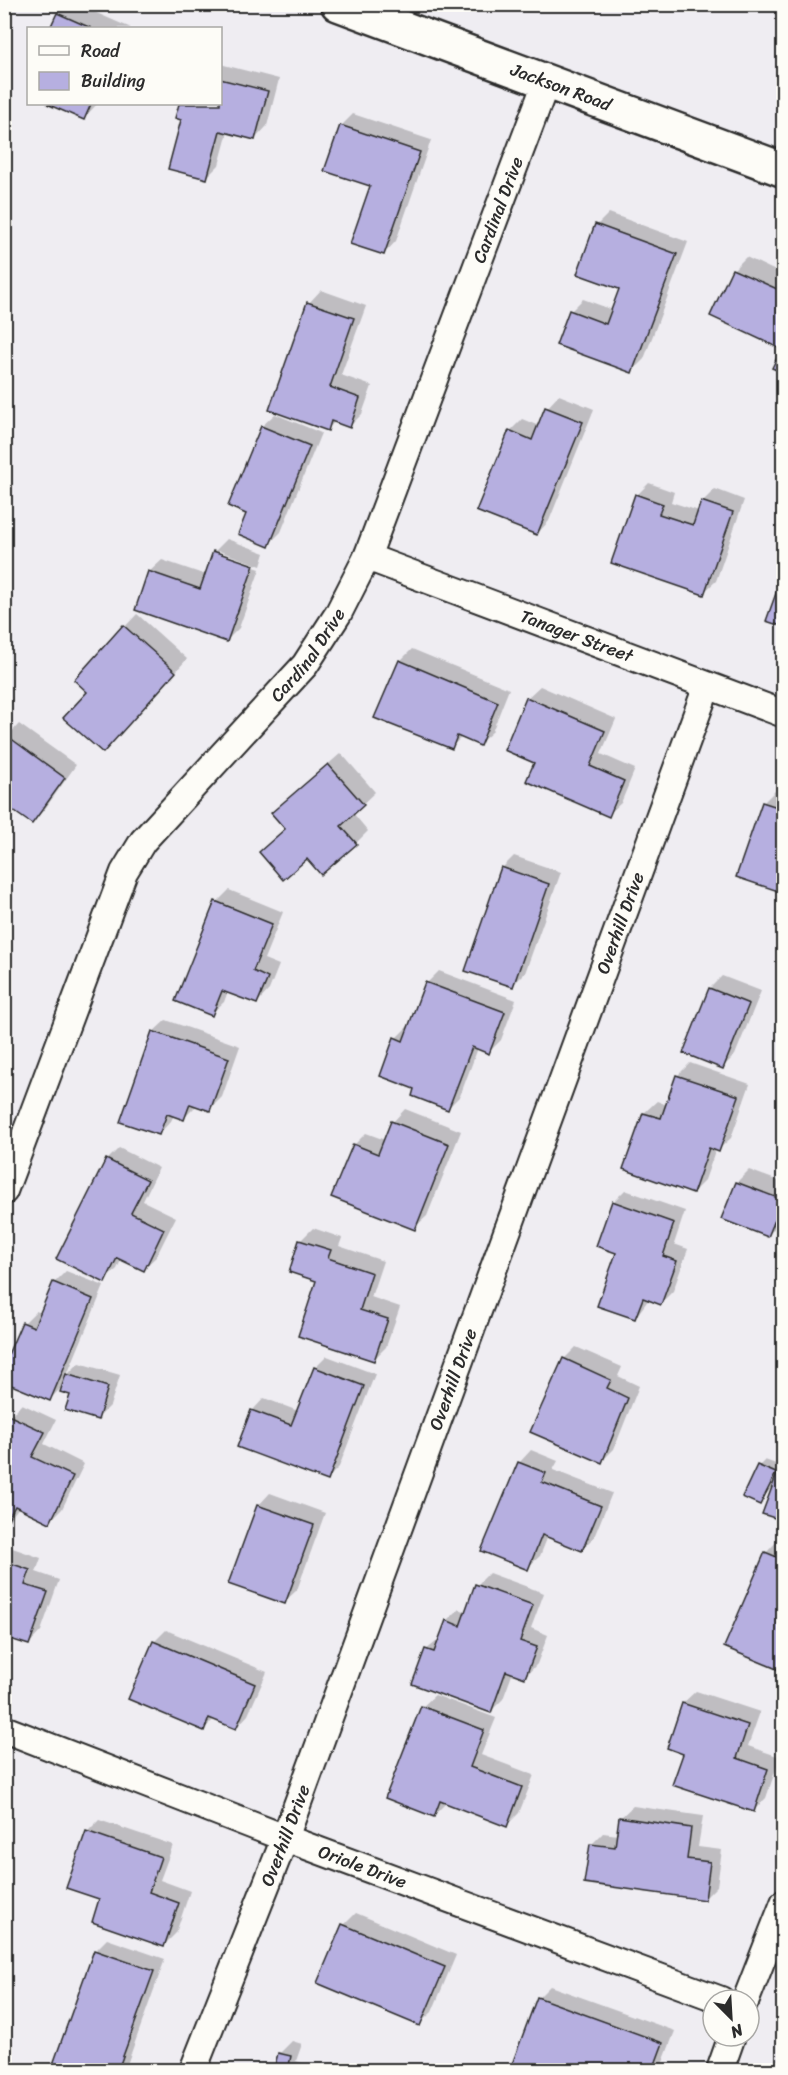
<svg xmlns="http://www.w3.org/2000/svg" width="788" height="2075" font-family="Sriracha,sans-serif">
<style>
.shadow{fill:#0003}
.building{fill:#b6afe0;stroke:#2b2b2b;stroke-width:1.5}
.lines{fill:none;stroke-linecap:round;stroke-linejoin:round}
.street-casing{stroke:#2b2b2b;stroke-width:30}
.secondary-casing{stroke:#2b2b2b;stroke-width:38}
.street{stroke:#fdfcf7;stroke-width:26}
.secondary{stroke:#fdfcf7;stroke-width:33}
.labels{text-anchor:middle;stroke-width:4.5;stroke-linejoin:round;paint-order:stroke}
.street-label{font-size:18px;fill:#2b2b2b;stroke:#fdfcf7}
</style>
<rect width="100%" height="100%" fill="#efedf2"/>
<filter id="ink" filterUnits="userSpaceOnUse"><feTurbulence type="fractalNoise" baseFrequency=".0167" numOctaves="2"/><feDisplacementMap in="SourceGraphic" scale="12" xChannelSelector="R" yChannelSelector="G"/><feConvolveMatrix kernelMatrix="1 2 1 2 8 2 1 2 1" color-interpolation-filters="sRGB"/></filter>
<g filter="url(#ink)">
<!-- shadow -->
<g class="shadow">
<polygon points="67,4 76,4 131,28 51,28 58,14"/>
<polygon points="220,64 279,79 267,126 255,139 228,132 219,165 207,177 183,119 177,117 180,104 220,104"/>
<polygon points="51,104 97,104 84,118"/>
<polygon points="353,114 431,140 396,241 384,254 372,185 341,126"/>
<polygon points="609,213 688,242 644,359 631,372 571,311 583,299 613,310 621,289 597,225"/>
<polygon points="746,257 784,275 784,371 783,348 712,315 734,269"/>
<polygon points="321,290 366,306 341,375 372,386 362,414 350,426 336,421 327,429 271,409 309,303"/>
<polygon points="559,395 594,409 549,521 537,534 510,431 522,419 539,426 547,408"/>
<polygon points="275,414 321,433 281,532 268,545 248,513 230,506 262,426"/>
<polygon points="649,483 674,492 671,502 699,511 702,502 715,489 744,500 716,581 703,593 637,495"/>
<polygon points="227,539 265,553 261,566 219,551 219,555 260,569 239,628 227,640 149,572 162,560 206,575 214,552"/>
<polygon points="137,614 187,659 115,739 89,692 76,679"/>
<polygon points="412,649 509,689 492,732 479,744 462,737 451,747 400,661"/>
<polygon points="540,686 616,719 601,754 635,769 621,803 608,815 536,762 527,698"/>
<polygon points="19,724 76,765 44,810 32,822 11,808 4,817 4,740"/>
<polygon points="341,753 375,792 353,813 368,831 356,843 307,857 261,852 286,828 273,813"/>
<polygon points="776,790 784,793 784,891 738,876 764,802"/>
<polygon points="514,856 561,872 525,973 512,986 502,868"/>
<polygon points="229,890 283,912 264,959 279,965 269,990 257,1003 228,991 224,1002 211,1014 217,902"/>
<polygon points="439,971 516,1000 501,1040 489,1052 478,1048 460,1096 448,1108 396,1038 408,1026 410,1027 427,983"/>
<polygon points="722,976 761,991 735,1055 723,1067 685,1052 710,988"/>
<polygon points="166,1020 240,1046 222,1097 210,1109 196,1106 184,1118 174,1115 171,1121 159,1134 153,1032"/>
<polygon points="690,1063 750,1084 731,1138 718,1150 716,1149 705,1180 693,1192 625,1168 644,1113 657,1101 667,1105 677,1076"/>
<polygon points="405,1109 461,1131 427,1216 414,1228 354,1145 366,1133 385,1140 393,1122"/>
<polygon points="119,1148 159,1168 143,1201 176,1217 156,1257 143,1269 122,1258 117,1269 104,1281 107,1160"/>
<polygon points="749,1170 784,1183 784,1214 780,1223 768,1235 723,1218 737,1182"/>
<polygon points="625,1190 685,1211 674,1244 688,1249 673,1291 661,1303 649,1299 635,1318 618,1252 613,1202"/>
<polygon points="313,1228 342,1238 339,1246 383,1261 371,1297 400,1307 386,1347 374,1359 318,1280 290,1271 301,1240"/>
<polygon points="66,1271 104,1286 67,1375 79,1363 120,1375 110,1406 98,1418 64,1385 50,1399 24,1323 36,1311 41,1313 54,1283"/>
<polygon points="576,1347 622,1367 618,1376 639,1386 614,1449 601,1462 564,1359"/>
<polygon points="327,1356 375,1374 339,1467 327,1479 252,1411 264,1398 298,1411 315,1368"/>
<polygon points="22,1404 56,1420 44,1444 84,1464 62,1509 50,1521 19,1507 4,1527 4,1426 10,1416"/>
<polygon points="531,1450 558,1461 553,1470 612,1493 594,1537 582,1549 548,1536 540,1556 527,1568 519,1463"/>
<polygon points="765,1460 784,1467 784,1520 776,1482 759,1503 759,1466"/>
<polygon points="270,1493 325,1513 297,1590 284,1602 258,1506"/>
<polygon points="778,1540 784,1543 784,1671 766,1553"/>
<polygon points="4,1545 41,1558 36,1572 59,1580 41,1631 29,1644 4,1635"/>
<polygon points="489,1573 544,1593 531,1628 548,1635 537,1664 525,1677 513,1672 503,1699 491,1711 426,1650 441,1638 447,1621 459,1609 467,1612 477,1585"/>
<polygon points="166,1630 267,1672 248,1715 236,1728 214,1719 204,1729 154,1642"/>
<polygon points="696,1691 760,1712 748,1746 780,1757 766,1798 754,1810 685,1753 669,1747 683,1703"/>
<polygon points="435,1695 496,1718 481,1755 534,1775 519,1813 506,1826 447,1802 434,1815 422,1707"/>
<polygon points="633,1806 703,1816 698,1847 722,1850 717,1886 704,1899 591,1845 603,1833 618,1835 620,1818"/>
<polygon points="99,1820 173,1845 160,1880 190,1891 176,1933 164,1945 101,1898 87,1832"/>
<polygon points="356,1913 456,1955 432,2012 419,2024 344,1925"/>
<polygon points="107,1939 165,1959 125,2070 53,2070 95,1951"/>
<polygon points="550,1986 675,2031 660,2070 533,2070 514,2064 538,1998"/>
<polygon points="292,2041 302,2044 296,2061 323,2070 274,2070 279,2054"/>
</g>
<!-- building -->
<g class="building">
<polygon points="57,13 91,28 50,28"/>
<polygon points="220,79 268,91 255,140 220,131 207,179 168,169 181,120 175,118 179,104 220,104"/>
<polygon points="47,104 91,104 84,120"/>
<polygon points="340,125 420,152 384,255 350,244 370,186 324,171"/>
<polygon points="595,224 677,254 632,373 556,345 569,310 606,324 619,289 577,274"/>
<polygon points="732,269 784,292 784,373 772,368 781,349 710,316"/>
<polygon points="307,302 354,318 330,387 360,398 350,428 331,421 328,431 269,410"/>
<polygon points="545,407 583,422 537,535 476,511 509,430 532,440"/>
<polygon points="261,426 310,446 269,547 238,534 246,514 228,506"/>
<polygon points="635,494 663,504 659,514 693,525 701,501 733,512 704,595 611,563"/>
<polygon points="213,551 254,565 227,642 135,610 148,571 200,589"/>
<polygon points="784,571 784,627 766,621"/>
<polygon points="123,625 176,672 103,753 63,718 87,692 74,680"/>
<polygon points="399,660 498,702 480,746 457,736 452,749 374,718"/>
<polygon points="526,697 605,731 590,766 624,781 609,817 526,781 534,763 504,750"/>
<polygon points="6,735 65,778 32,824 9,808 4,815"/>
<polygon points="328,764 364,805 341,826 357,844 321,875 307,859 283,880 259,852 285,829 271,813"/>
<polygon points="762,802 784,809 784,893 736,877"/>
<polygon points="501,867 549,884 513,987 465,971"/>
<polygon points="215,901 272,924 253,971 268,978 257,1004 222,991 212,1016 175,1001"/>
<polygon points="425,982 505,1012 489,1054 472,1047 448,1110 412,1096 414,1089 380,1076 394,1037 403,1041"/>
<polygon points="709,988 749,1004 723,1069 683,1053"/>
<polygon points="152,1031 229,1058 210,1111 190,1104 184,1120 167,1114 159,1135 120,1122"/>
<polygon points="676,1075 739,1096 719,1152 709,1148 693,1194 623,1169 643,1113 661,1118"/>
<polygon points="391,1121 449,1144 415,1230 331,1197 353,1144 378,1154"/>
<polygon points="106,1159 148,1180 131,1213 164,1229 144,1271 117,1258 105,1283 56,1259"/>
<polygon points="736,1182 783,1200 768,1237 721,1219"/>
<polygon points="612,1201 674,1223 663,1256 677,1261 661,1305 643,1298 635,1319 597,1306 616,1253 596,1246"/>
<polygon points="299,1240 331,1250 328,1258 372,1273 360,1310 388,1319 374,1361 298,1336 316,1281 289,1272"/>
<polygon points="53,1282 93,1299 50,1401 4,1382 4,1364 22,1322 34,1327"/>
<polygon points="563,1358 611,1380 607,1388 628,1398 602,1463 530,1432"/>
<polygon points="314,1367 364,1386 328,1481 237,1447 251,1410 291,1425"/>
<polygon points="66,1374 108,1387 98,1420 65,1410 70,1395 60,1392"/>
<polygon points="8,1415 45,1432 32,1457 73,1476 50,1523 15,1506 4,1526 4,1423"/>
<polygon points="518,1462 546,1473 542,1482 601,1506 582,1551 542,1535 528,1570 481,1551"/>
<polygon points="757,1465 776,1473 760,1505 742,1497"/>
<polygon points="778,1471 784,1473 784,1521 762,1514"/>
<polygon points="257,1505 314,1525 285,1604 228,1584"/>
<polygon points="765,1552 784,1560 784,1672 724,1647"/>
<polygon points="4,1561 30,1570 25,1585 48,1592 29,1645 4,1637"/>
<polygon points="475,1584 533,1605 520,1641 537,1647 525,1678 506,1671 491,1713 412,1684 425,1649 434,1652 446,1620 460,1626"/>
<polygon points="153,1641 255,1684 236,1729 209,1718 204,1731 128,1699"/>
<polygon points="682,1703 748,1725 737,1758 768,1769 754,1812 672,1785 683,1754 667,1748"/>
<polygon points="421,1706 484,1730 470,1767 522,1787 507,1827 440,1801 434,1817 385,1798"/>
<polygon points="619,1817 691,1828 687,1859 710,1862 705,1900 584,1883 590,1844 615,1847"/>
<polygon points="86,1831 161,1857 149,1892 179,1903 164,1947 92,1922 99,1899 66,1888"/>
<polygon points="342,1924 445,1967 420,2026 317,1983"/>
<polygon points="94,1950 154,1971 118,2070 51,2070"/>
<polygon points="537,1997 663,2043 653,2070 529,2070 512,2064"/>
<polygon points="278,2053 291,2056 288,2070 274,2069"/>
</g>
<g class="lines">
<defs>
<g id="street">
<path id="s1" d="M367,557L784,714"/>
<path id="s2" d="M4,1191L124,872L143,841L305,665L338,614L367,557L547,80"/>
<path id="s3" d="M4,1729L285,1838L721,2000"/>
<polyline points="746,2000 784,1903"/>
<path id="s4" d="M193,2070L285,1838L707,686"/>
<polyline points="720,2070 732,2036"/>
</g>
<g id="secondary">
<path id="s5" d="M338,4L784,170"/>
</g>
</defs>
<!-- street casing -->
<use href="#street" class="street-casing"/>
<!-- secondary casing -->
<use href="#secondary" class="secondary-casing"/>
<!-- street -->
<use href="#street" class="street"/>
<!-- secondary -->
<use href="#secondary" class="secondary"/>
</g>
</g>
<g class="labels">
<!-- street labels -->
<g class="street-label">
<text dy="6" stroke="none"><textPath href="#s5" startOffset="238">Jackson Road</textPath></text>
<text dy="6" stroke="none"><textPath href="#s2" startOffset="1112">Cardinal Drive</textPath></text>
<text dy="6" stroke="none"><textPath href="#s1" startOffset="224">Tanager Street</textPath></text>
<text dy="6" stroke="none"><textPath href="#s2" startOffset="626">Cardinal Drive</textPath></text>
<text dy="6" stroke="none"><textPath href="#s4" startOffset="1224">Overhill Drive</textPath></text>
<text dy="6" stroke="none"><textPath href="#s4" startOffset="738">Overhill Drive</textPath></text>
<text dy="6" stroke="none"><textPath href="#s4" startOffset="252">Overhill Drive</textPath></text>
<text dy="6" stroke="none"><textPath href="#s3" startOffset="384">Oriole Drive</textPath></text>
</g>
</g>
<!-- margin -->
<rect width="788" height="2075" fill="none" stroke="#fdfcf7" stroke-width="24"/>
<rect x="12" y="12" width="764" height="2051" fill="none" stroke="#2b2b2b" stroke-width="2" filter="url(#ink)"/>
<!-- legend -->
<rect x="27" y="27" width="195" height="78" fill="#fdfcf7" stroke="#a9a8a5" stroke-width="1.5"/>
<rect x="39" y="46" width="30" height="9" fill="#fdfcf7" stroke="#a9a8a5" stroke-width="1.5"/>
<text x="81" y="57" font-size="18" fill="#2b2b2b">Road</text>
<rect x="39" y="72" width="30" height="18" fill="#b6afe0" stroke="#a9a8a5" stroke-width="1.5"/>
<text x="81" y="87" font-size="18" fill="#2b2b2b">Building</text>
<!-- north arrow -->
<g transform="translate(731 2018) rotate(156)"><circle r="28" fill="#fdfcf7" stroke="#a9a8a5" stroke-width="1.5"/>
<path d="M0-4.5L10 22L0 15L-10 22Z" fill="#2b2b2b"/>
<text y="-9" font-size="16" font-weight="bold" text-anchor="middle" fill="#2b2b2b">N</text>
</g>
</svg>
